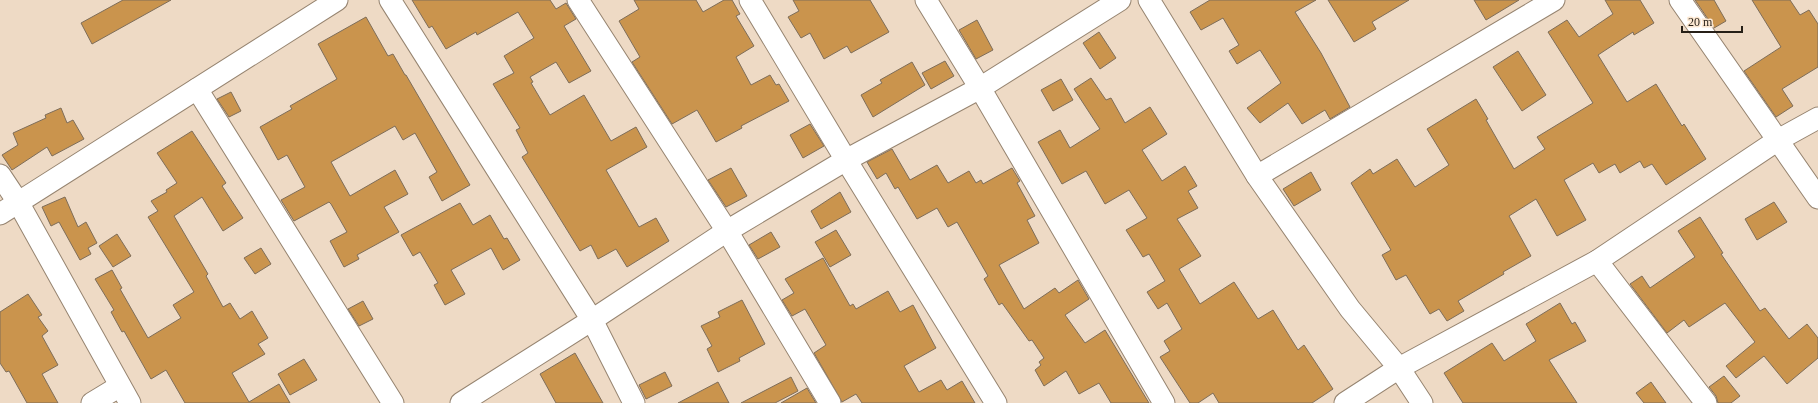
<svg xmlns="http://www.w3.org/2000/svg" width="1818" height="403" font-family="Georgia,serif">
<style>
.building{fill:#ca944d;stroke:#7e6d59}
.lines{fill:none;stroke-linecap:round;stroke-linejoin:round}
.minor-casing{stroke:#968470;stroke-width:23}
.minor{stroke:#fff;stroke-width:21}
</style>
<rect width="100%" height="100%" fill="#eedac5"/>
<!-- building -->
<g class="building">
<polygon points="123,0 171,0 92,44 81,23"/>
<polygon points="412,0 550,0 556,9 566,3 576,19 564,26 591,71 569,83 556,62 530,77 533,82 531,83 550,115 584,95 611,141 636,127 647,147 606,170 639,227 656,218 669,241 627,267 616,249 598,259 591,245 580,251 522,157 528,153 516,130 520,128 493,84 514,73 504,56 534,38 518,12 477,35 476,32 446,49 432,26 429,28"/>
<polygon points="634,0 696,0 703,12 724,0 732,0 740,14 736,16 754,46 736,57 751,85 770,75 776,85 779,84 789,101 741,126 742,128 716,142 697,110 672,124 632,62 640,57 619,21 639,9"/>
<polygon points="793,0 870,0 889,32 851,53 847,46 824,59 810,33 801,38 788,17 799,11"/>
<polygon points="1210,0 1316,0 1295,12 1321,53 1350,107 1330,119 1325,110 1302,124 1288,103 1260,123 1247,108 1281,83 1260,50 1237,64 1229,51 1239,45 1223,18 1201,30 1190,12"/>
<polygon points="1328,0 1409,0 1372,22 1376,29 1354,42"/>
<polygon points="1474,0 1519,0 1486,20"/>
<polygon points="1605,0 1640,0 1654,23 1634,35 1633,32 1598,55 1627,102 1656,84 1682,126 1684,124 1706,159 1666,185 1652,164 1644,168 1640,161 1620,173 1615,164 1599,173 1593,163 1564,180 1586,220 1557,236 1536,199 1509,216 1531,256 1503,272 1504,274 1458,301 1464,311 1447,321 1439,309 1430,314 1406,275 1396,280 1382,255 1391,250 1351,183 1370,169 1373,174 1397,159 1415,187 1449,165 1427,129 1476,99 1488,119 1486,120 1514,169 1545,149 1537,137 1593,103 1548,32 1567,20 1579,37 1613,14"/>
<polygon points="1695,0 1714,0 1726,21 1714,28"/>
<polygon points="1752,0 1790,0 1800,15 1809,10 1818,24 1818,67 1782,89 1793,106 1776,117 1744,71 1781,47"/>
<polygon points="366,17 388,56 393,54 405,75 406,75 470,185 442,201 429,177 437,172 415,133 403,140 395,126 331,162 350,196 395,170 408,194 384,207 399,232 357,255 359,259 344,267 330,241 347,232 331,204 329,202 294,221 281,200 305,187 287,155 278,160 260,127 292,109 290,106 337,79 318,44"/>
<polygon points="977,20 993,50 976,59 959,30"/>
<polygon points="1099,32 1116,58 1100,69 1083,43"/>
<polygon points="1518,51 1546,95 1522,111 1493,67"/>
<polygon points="945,61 954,76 931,89 922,73"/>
<polygon points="912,62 925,85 873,117 861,95 882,83 880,80"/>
<polygon points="1091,78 1106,100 1111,98 1125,123 1150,107 1167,134 1142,150 1162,181 1185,166 1197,186 1188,191 1198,208 1177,219 1201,256 1179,269 1200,304 1234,282 1258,319 1273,310 1298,350 1304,345 1333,389 1312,403 1219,403 1213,393 1198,403 1190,403 1160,357 1170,351 1164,341 1182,329 1167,303 1158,309 1147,292 1165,281 1149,254 1143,257 1126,230 1147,218 1129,190 1105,204 1086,171 1062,184 1038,142 1060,130 1070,148 1100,129 1074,89"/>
<polygon points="1061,79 1073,100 1053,111 1041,90"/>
<polygon points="231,92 241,111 229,117 217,99"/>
<polygon points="61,108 67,123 73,120 84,139 52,156 47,147 12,170 2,155 18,145 13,133 46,118 45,115"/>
<polygon points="810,124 824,146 803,158 790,135"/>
<polygon points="192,131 226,183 222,186 243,218 223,231 202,197 174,216 208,274 206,276 223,307 230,303 240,319 252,311 268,338 258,344 265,354 232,373 249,402 279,384 290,403 185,403 166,370 151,379 124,331 122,332 111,312 114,310 95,279 112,270 122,288 120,289 148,338 181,318 173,305 194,292 148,217 158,211 151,201 167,192 166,190 177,183 157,153"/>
<polygon points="892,149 910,180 937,165 948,183 969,171 976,183 981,180 983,184 1012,168 1020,181 1017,183 1035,216 1027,220 1039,243 999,265 1024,309 1055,288 1059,293 1078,280 1089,299 1065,315 1085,343 1105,330 1149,403 1111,403 1099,383 1079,394 1066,371 1044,386 1035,370 1041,365 1039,362 1044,358 1032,340 1029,341 1002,303 999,305 984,279 988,276 957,222 948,227 937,208 917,219 898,187 895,189 886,173 877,179 867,162"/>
<polygon points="731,168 747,196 726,207 708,180"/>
<polygon points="1311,172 1321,190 1294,206 1283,189"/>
<polygon points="840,192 851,212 821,229 811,211"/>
<polygon points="65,197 78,227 86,222 97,243 88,248 91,254 80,260 59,222 51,226 42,207"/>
<polygon points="1774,202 1787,222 1757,240 1745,219"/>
<polygon points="460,203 473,225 490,215 504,239 507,238 520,260 503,270 491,248 451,270 465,294 445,305 434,285 438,283 420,252 413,256 401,235"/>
<polygon points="1700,217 1723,253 1721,254 1760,311 1765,308 1789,339 1807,324 1818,338 1818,358 1787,384 1764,356 1736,378 1726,366 1755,342 1725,303 1689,327 1684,320 1667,333 1630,284 1642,276 1650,288 1695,257 1678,231"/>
<polygon points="836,230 851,255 830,267 815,242"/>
<polygon points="771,232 780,247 758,259 749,245"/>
<polygon points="117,234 131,256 113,267 99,246"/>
<polygon points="261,248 271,264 255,274 244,258"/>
<polygon points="823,258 850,306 853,304 856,309 888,291 900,312 913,305 936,348 904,366 919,392 941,380 947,390 962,381 975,403 862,403 856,394 842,402 814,353 826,345 805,309 792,316 782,300 794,293 785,279"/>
<polygon points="28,294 42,315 38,317 48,331 42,336 58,365 42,374 58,403 27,403 9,371 6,372 0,363 0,312"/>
<polygon points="742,300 765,344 739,358 740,361 718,372 707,349 712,346 701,326 720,317 718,312"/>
<polygon points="363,301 373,319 359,326 348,309"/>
<polygon points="1560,303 1572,324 1575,322 1586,341 1549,360 1577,403 1463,403 1444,373 1492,343 1504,361 1536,341 1526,324"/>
<polygon points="575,353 603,403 556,403 540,374"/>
<polygon points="304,359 317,380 290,395 278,374"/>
<polygon points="665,372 672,386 646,399 639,385"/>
<polygon points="1724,376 1740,396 1731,403 1718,403 1716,396 1709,387"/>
<polygon points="791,377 798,391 775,403 741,403"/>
<polygon points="718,382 729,403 678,403"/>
<polygon points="1651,382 1666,403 1644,403 1636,393"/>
<polygon points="807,388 816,403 781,403"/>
</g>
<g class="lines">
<defs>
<g id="minor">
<polyline points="390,0 592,320 634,403"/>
<polyline points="578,0 727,231 830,403"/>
<polyline points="750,0 846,160 996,403"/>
<polyline points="926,0 980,88 1164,403"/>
<polyline points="1149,0 1257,176 1350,309 1399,368 1422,403"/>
<polyline points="1680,0 1818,198"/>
<polyline points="197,89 393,403"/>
<polyline points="0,175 18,202 130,403"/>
<polyline points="1257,176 1554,0"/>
<polyline points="0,214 337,0"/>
<polyline points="1597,261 1706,403"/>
<polyline points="92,403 120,386"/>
<polyline points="461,403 592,320 727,231 846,160 980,88 1120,0"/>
<polyline points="1345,403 1399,368 1597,261 1778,140 1818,118"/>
</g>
</defs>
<!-- minor casing -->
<use href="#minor" class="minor-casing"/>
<!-- minor -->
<use href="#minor" class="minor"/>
</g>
<!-- scale -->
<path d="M1682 26v6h60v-6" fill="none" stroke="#261f17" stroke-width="2"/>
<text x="1688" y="26" font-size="12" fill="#261f17" stroke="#fce8d2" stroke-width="3" paint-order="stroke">20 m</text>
</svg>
